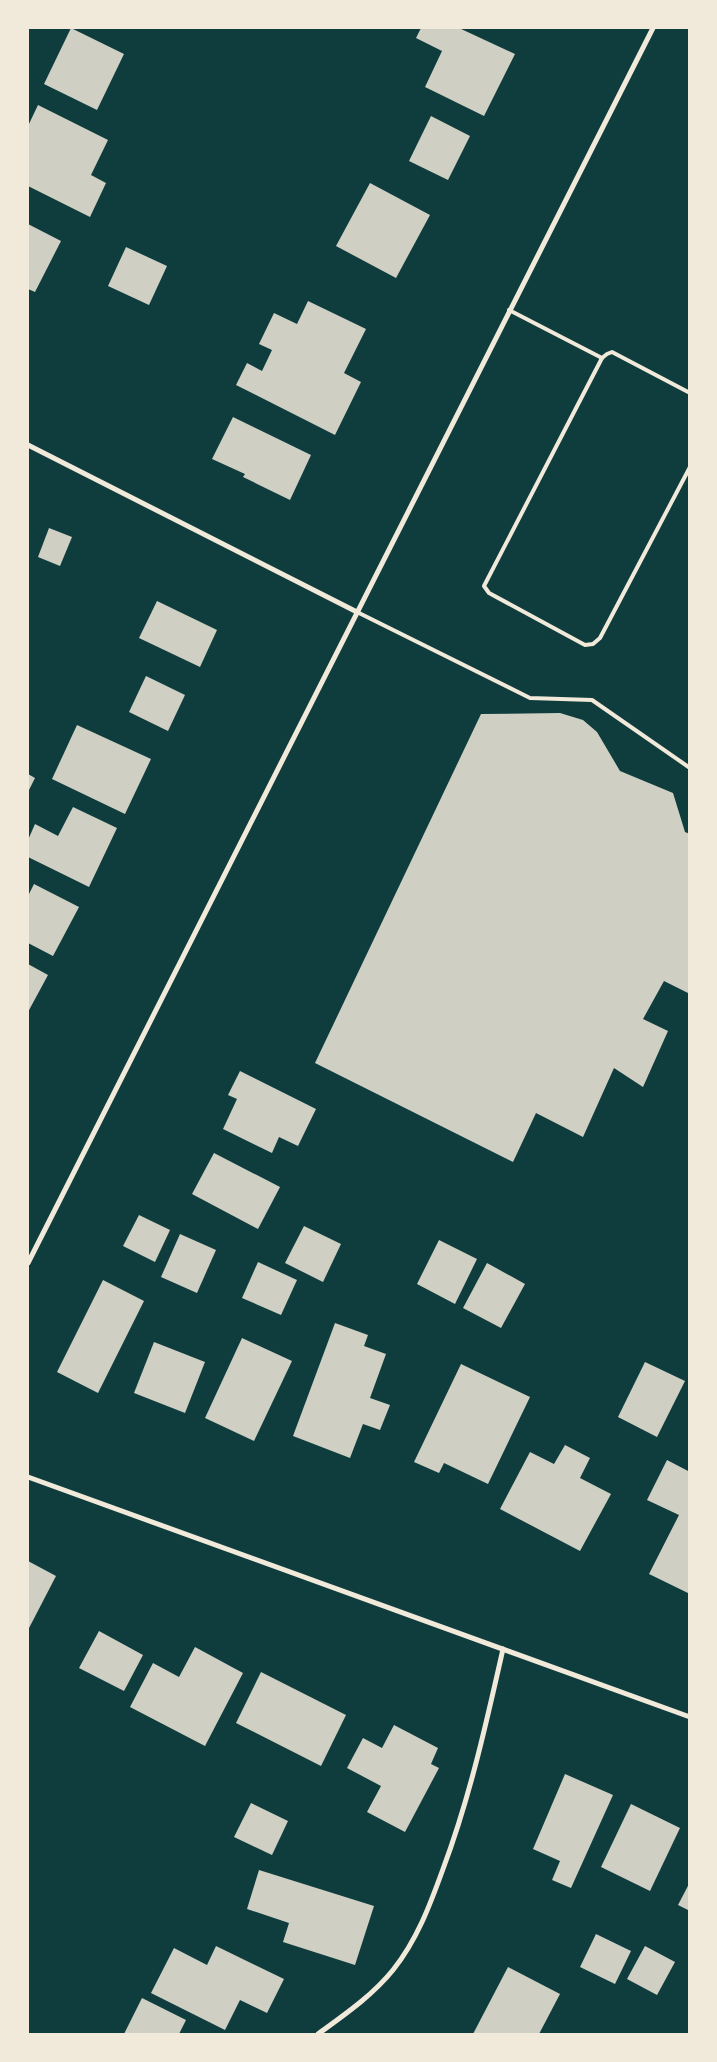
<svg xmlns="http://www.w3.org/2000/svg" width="717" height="2062" font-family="'Noto Sans',sans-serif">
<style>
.building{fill:#cfcfc3}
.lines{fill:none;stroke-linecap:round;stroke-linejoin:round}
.service{stroke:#f1e9da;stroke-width:4}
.minor{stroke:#f1e9da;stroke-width:5}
</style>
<rect width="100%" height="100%" fill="#0f3d3e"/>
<!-- building -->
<g class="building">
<polygon points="71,28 124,54 97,110 44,84"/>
<polygon points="421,28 459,28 515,54 484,116 425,87 442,51 416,38"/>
<polygon points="38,105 108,140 91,175 106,183 90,217 28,186 28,126"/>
<polygon points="431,116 470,136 448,180 409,161"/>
<polygon points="370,183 430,215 396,278 336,246"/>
<polygon points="28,224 61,241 35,292 28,289"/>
<polygon points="126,247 167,266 149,305 108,286"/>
<polygon points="308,301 366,329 344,373 361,382 335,435 236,385 247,363 262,371 272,350 259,344 274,313 297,324"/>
<polygon points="233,417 311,455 290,500 243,477 245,474 212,459"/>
<polygon points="49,528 72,537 60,566 38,557"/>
<polygon points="157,601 217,630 200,667 139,638"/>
<polygon points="146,676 185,695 168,731 129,712"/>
<polygon points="560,713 583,720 597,732 620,771 673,793 685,832 690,834 690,994 664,981 643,1019 668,1031 643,1087 614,1068 583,1137 536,1113 513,1162 315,1063 481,714"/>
<polygon points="77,725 151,759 125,814 52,779"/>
<polygon points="28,774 35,778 28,792"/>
<polygon points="73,807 117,828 89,887 28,857 28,840 35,824 58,836"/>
<polygon points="34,884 79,907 53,956 28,943 28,896"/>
<polygon points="28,964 48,975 28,1012"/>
<polygon points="240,1071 316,1109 298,1146 279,1137 272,1153 223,1129 237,1099 228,1095"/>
<polygon points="214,1153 280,1187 258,1229 192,1194"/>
<polygon points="139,1215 170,1230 155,1262 123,1246"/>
<polygon points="304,1226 341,1244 323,1282 285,1263"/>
<polygon points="180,1234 216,1250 197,1293 161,1277"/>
<polygon points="439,1240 477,1259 455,1304 417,1284"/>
<polygon points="258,1262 297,1280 281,1315 242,1298"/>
<polygon points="487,1263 525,1284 501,1328 463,1308"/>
<polygon points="103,1280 144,1301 98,1393 57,1372"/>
<polygon points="335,1323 368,1335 364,1346 386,1354 370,1398 390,1405 380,1430 363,1424 350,1458 293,1436"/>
<polygon points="242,1338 292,1361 254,1441 205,1418"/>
<polygon points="154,1342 205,1362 185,1413 134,1393"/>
<polygon points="645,1362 685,1381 657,1437 618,1417"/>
<polygon points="461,1364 530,1397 488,1484 444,1463 439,1473 414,1462"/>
<polygon points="565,1445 590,1458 580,1478 611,1494 580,1551 500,1509 530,1452 554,1464"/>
<polygon points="667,1460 690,1472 690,1594 649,1574 679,1515 647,1500"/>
<polygon points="28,1561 56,1576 28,1630"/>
<polygon points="99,1631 143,1655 124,1691 79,1668"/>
<polygon points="195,1647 243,1673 205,1746 130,1707 153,1663 179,1677"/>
<polygon points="261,1672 346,1715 321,1766 236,1723"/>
<polygon points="394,1725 438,1748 431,1764 439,1768 405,1832 367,1812 381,1786 347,1768 363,1738 382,1748"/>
<polygon points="565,1774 613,1795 571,1888 552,1880 560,1861 533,1849"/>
<polygon points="251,1803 288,1821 272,1855 234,1837"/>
<polygon points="631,1804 680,1828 650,1891 601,1867"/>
<polygon points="259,1870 374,1906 355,1965 283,1942 289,1923 247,1909"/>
<polygon points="690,1882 690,1911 678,1905"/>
<polygon points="596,1934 631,1951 615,1984 580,1967"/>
<polygon points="216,1946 284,1979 267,2013 240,2000 225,2030 151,1993 174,1948 207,1965"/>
<polygon points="645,1946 675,1962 657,1995 627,1979"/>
<polygon points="508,1967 560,1994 539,2034 473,2034"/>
<polygon points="142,1998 186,2020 179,2034 124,2034"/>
</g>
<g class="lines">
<!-- service -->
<g class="service">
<polyline points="509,310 602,358"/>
<polyline points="690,393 612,352 607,354 602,358 484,586 489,593 585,645 593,644 600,638 690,467"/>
<polyline points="357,612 530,698 592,700 690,768"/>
</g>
<!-- minor -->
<g class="minor">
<polyline points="28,445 357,612"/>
<polyline points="28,1263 653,28"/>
<polyline points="28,1477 690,1717"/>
<path d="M318,2034C344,2015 372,1996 393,1970C417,1940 430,1905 443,1869C470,1797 486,1724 503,1649"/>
</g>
</g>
<!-- border -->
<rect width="717" height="2062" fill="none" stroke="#f1e9da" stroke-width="58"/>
</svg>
